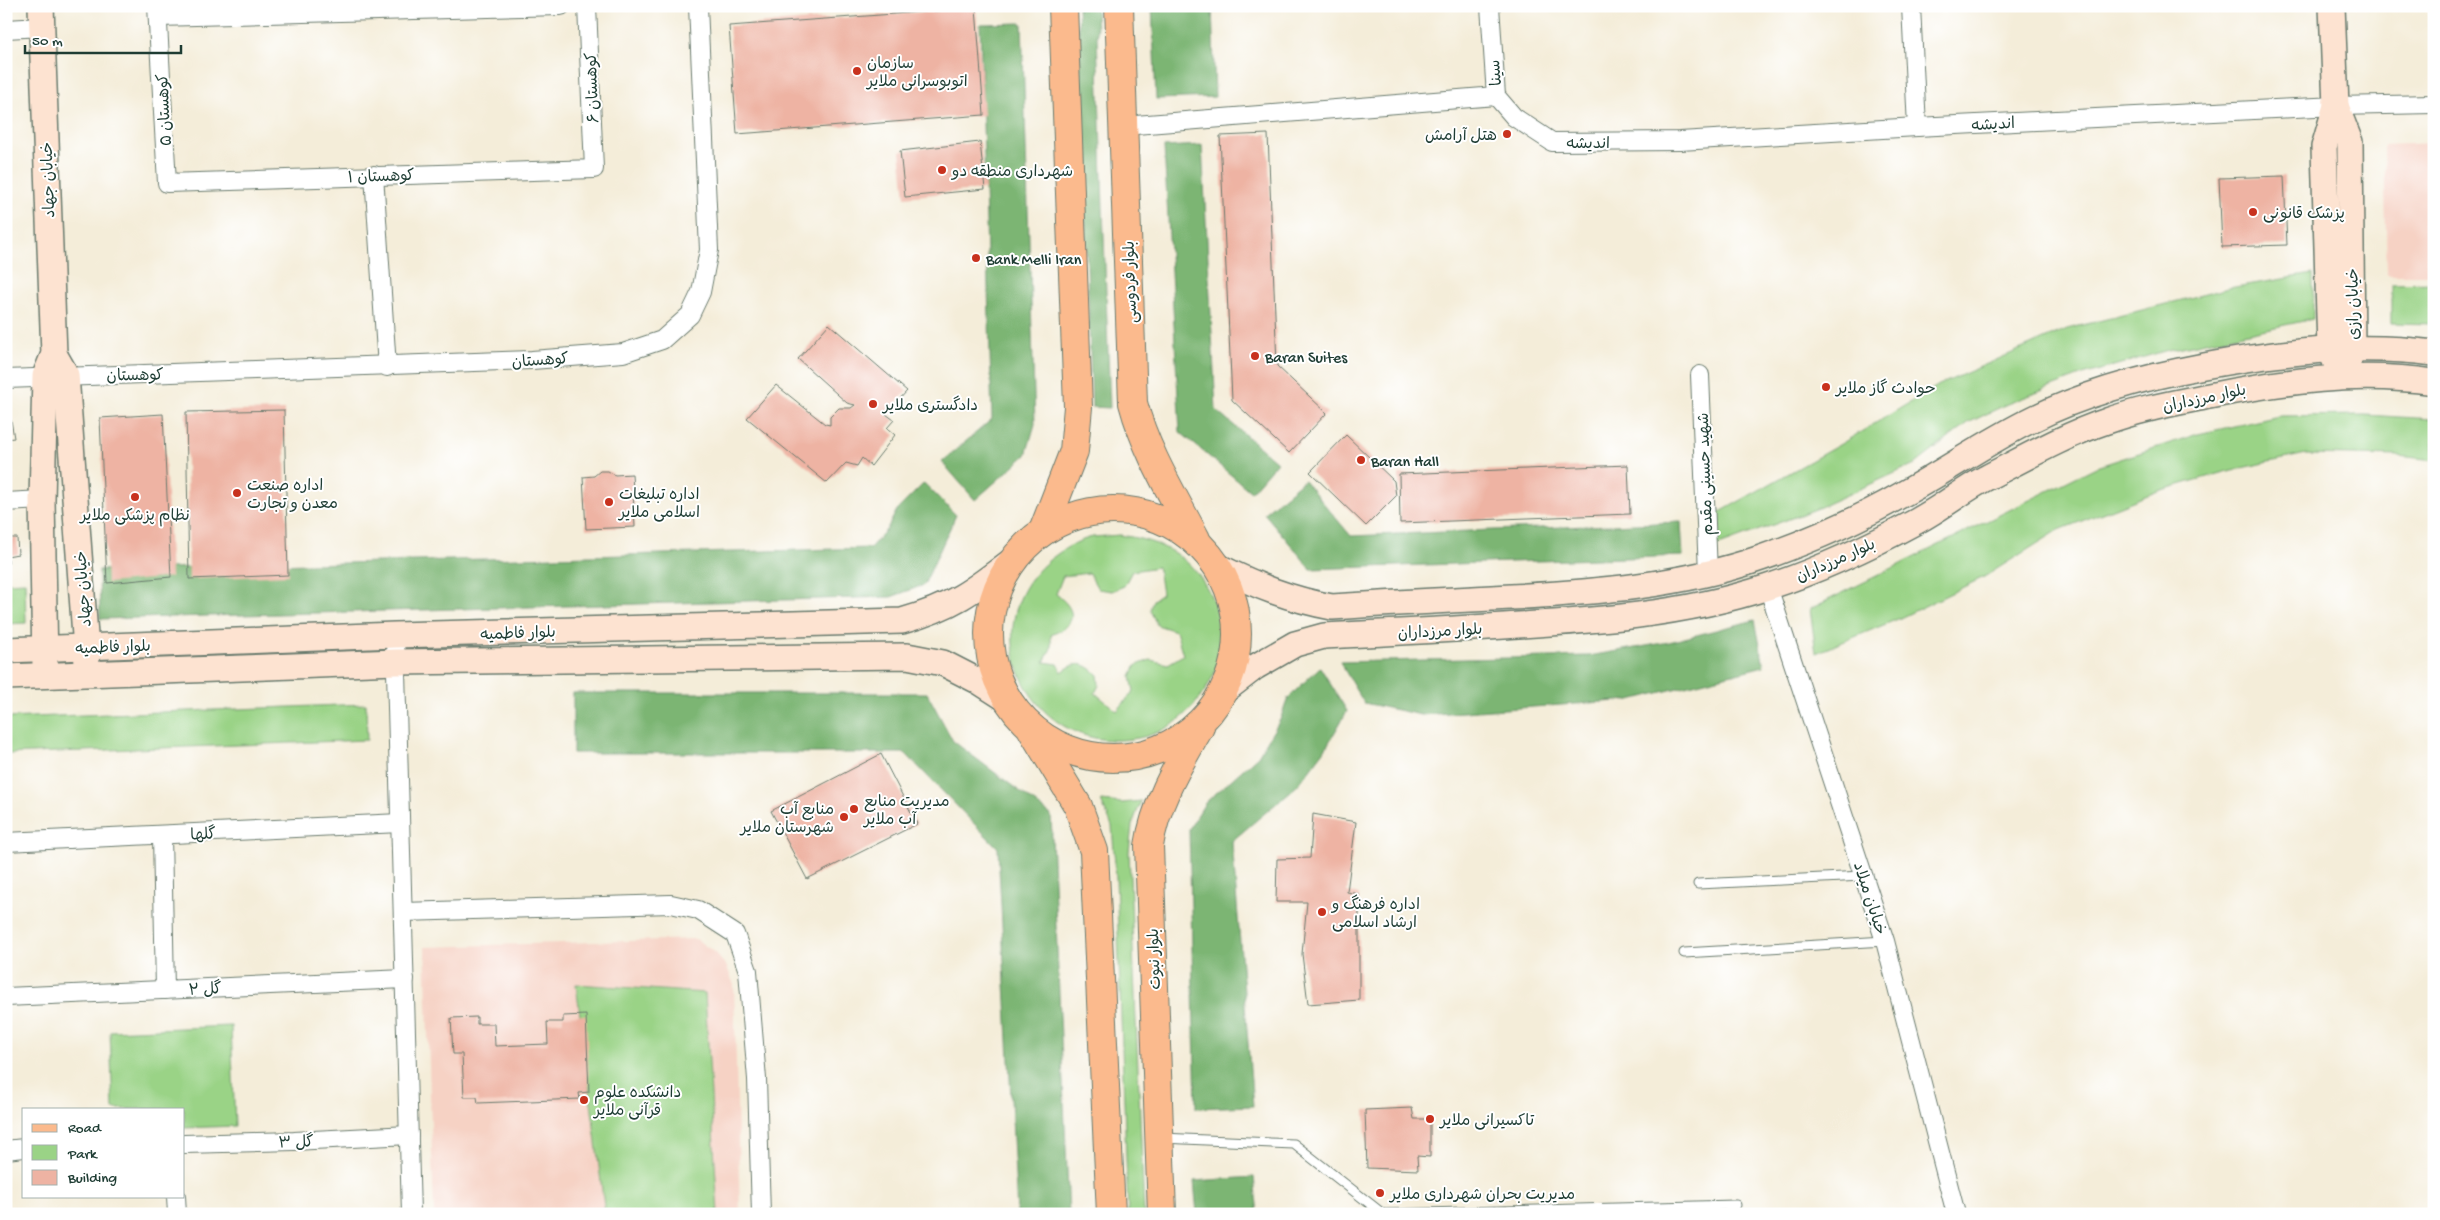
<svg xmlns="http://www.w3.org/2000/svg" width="2440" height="1220" font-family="'Gochi Hand','Playpen Sans Arabic',sans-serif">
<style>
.built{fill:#f6d2c4}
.green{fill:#9ad386;stroke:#5c885d;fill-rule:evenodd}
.forest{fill:#7bb573;stroke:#4d7954}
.building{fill:#eeb3a3}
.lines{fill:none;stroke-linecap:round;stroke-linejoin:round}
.lane-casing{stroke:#6a7b6e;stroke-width:11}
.street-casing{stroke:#6a7b6e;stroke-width:20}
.secondary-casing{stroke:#6a7b6e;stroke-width:28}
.primary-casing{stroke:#6a7b6e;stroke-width:30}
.lane{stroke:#fff;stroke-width:9}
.street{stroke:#fff;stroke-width:18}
.secondary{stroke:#fde3d1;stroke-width:25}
.primary{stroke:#fbba8d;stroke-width:28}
.poi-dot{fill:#c8321e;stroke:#fff;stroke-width:2}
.labels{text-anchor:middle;stroke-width:4;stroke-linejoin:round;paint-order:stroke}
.poi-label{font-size:16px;fill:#1f3d34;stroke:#fff;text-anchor:start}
.street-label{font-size:16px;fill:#1f3d34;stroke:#fff}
</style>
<rect width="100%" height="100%" fill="#fff"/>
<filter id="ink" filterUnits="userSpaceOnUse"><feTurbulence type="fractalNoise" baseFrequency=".02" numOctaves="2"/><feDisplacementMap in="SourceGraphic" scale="10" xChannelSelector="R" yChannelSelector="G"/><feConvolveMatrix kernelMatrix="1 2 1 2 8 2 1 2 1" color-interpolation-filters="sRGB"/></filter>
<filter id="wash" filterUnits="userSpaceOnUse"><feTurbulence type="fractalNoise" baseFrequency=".0096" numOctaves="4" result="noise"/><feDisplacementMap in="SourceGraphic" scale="20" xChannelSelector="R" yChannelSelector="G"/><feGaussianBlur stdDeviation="1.12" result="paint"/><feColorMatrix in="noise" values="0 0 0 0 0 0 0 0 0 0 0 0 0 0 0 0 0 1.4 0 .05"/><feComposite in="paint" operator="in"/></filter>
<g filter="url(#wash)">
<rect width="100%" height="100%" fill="#f4edd9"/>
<!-- built -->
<g class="built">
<polygon points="2434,143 2434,275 2387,275 2384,145"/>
<polygon points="696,939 715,953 727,967 734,985 740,1214 434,1214 425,947"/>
</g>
<!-- green -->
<g class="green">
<polygon points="2313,274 2313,319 2168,350 2083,375 2007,404 1968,423 1917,463 1816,509 1711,548 1706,520 1839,445 1939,385 2067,329 2229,288"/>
<polygon points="2434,283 2434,324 2392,323 2392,284"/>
<polygon points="2365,415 2434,419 2434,460 2399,456 2306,454 2224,472 2158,491 2059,530 1984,577 1898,619 1816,653 1810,609 2096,467 2198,434 2279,416"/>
<path d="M1120,535C1140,538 1159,543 1176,554C1214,578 1233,638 1212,678C1195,711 1170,734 1132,739C1026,754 967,618 1056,555C1067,547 1079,540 1093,537C1102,536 1111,536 1120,535ZM1158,567L1162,594L1153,600L1150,610L1157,625L1176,631L1183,655L1168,664L1150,660L1135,666L1131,677L1134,691L1117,711L1095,693L1099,685L1098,675C1085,662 1076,661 1062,672L1058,664L1044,662L1051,648V635C1078,624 1077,610 1056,594L1063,576L1089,573L1098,589L1112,591L1124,586L1132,571Z"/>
<polygon points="25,582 26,623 6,624 6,583"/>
<polygon points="366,704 367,740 6,754 6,718"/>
<polygon points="1101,801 1122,803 1141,801 1132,825 1129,852 1144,1214 1128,1214 1116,877 1112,826"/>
<polygon points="576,984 705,993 718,1214 605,1214"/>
<polygon points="231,1026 235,1126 184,1128 184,1109 113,1109 110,1031"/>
</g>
<!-- forest -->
<g class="forest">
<polygon points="1078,6 1096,6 1110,408 1092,407"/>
<polygon points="1152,6 1212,6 1215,97 1156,99"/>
<polygon points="1022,23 1035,424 1026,455 975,500 942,462 992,419 980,24"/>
<polygon points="1202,145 1216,410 1277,462 1251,492 1180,432 1164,147"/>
<polygon points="1304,480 1351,536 1681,522 1683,556 1311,569 1264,513"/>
<polygon points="924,483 956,515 924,585 891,597 100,619 99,570 870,548 887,529 897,510"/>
<polygon points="1755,620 1764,666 1631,700 1421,715 1364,703 1340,662 1589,656 1669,642"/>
<polygon points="1320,667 1347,711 1324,751 1298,785 1232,841 1253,1106 1196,1108 1189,829 1205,803 1258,756 1280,720 1288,698"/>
<polygon points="573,693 927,693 953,741 1051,815 1069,1214 1017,1214 998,848 905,753 573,753"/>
<polygon points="1254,1177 1258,1214 1197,1214 1194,1181"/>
</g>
<g id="blocks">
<!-- building -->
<g class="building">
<polygon points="976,8 984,115 737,134 729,26"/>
<polygon points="1268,134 1277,366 1327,413 1289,453 1232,400 1220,136"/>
<polygon points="980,142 985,189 905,197 900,151"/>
<polygon points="2284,176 2287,245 2222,247 2219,178"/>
<polygon points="829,324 907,391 886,414 894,420 887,428 895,435 871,466 862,458 857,466 846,463 827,483 747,418 776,385 825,424 830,425 830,417 839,408 851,408 855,405 847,403 798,359"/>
<polygon points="284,410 288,575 189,579 186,412"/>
<polygon points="163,414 171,577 107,583 100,418"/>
<polygon points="11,420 14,438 6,439 6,422"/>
<polygon points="1346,435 1394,481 1396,496 1366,526 1310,472"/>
<polygon points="1628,465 1630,514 1400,523 1399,474"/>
<polygon points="600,471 608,471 615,475 632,474 635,527 586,529 583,477 594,476"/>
<polygon points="10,527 11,538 17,538 18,554 7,556 9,563 6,563 6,528"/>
<polygon points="881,754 917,824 807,879 771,811"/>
<polygon points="1313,814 1356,822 1347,892 1359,894 1359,1000 1308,1004 1302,954 1307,902 1276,902 1277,859 1310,858"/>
<polygon points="586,1015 589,1092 579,1093 580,1099 478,1103 477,1097 464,1097 462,1054 453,1054 451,1018 477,1017 477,1024 494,1024 495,1046 548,1044 547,1022 563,1022 563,1016"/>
<polygon points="1412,1108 1414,1119 1430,1119 1430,1157 1417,1156 1418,1170 1367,1168 1365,1110"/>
</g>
</g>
</g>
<g filter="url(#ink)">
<use href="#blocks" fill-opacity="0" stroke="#6a7b6e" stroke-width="1"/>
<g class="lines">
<defs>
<g id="lane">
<polyline points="1698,884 1863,876"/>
<polyline points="1684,953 1885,941"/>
<polyline points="1162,1138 1294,1144 1383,1214 1736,1205"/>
</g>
<g id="street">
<polyline points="157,6 167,183 594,169 587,6"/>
<polyline points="1490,6 1496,96 1514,117 1552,142 1680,141 1917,127 2336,106 2434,104"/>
<polyline points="1911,6 1917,127"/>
<polyline points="158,17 561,6"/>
<polyline points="6,29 42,27"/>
<polyline points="1123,126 1496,96"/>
<polyline points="374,175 387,367"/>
<polyline points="1700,375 1708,573"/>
<polyline points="6,379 532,360 623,353 662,340 690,315 701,292 709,250 698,6"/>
<polyline points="6,502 42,500"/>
<polyline points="1768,587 1885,941 1956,1214"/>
<polyline points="395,635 411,1214"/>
<polyline points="162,835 165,990"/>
<polyline points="6,842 400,823"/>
<polyline points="403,912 671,904 698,910 735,934 748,971 757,1079 761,1214"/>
<polyline points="6,997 405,979"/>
<polyline points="184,1144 294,1141 409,1135"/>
<polyline points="6,1150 24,1148"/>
<polyline points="176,1196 177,1214"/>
</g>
<g id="secondary">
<polyline points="41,6 54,354 45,376 42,500 45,664"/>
<polyline points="2332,6 2336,106 2324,147 2330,349 2336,363"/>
<polyline points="2336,106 2350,142 2352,349 2348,363"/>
<polyline points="54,354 66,375 87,663"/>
<path d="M1219,567C1257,586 1289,599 1332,607C1391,603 1451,600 1511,597C1594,592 1681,586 1761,558C1810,541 1858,520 1903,494C1947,470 1988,441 2033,419C2087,392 2145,377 2204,366C2280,352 2356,343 2434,353"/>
<path d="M6,650L395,635L902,621C952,607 973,591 1013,560"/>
<polyline points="6,677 396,662 907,656 943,663 980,682 1008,700"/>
<path d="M1224,691L1255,667L1295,644L1324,636C1384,633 1444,630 1504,626C1593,621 1683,615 1768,587C1820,570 1869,547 1917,521C1941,508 1962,491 1986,478C2025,458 2065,435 2107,421C2140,409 2175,403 2209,396C2283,381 2358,371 2434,382"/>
</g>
<g id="primary">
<path d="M1119,6L1133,403C1146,452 1173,495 1196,539"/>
<circle cx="1113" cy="634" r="124"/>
<polyline points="1043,531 1074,451 1078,407 1063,6"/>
<polyline points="1032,730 1078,806 1094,851 1111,1214"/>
<path d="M1162,1214L1149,846C1155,803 1179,764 1200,727"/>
</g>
</defs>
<!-- lane casing -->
<use href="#lane" class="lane-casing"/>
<!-- street casing -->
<use href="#street" class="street-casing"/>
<!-- secondary casing -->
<use href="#secondary" class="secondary-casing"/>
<!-- primary casing -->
<use href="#primary" class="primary-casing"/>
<!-- lane -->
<use href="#lane" class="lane"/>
<!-- street -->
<use href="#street" class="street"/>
<!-- secondary -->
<use href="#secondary" class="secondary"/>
<!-- primary -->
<use href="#primary" class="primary"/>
</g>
</g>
<!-- markers -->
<g class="poi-dot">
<circle cx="857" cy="71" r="5"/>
<circle cx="1507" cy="134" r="5"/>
<circle cx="942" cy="170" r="5"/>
<circle cx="2253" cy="212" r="5"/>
<circle cx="976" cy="258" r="5"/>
<circle cx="1255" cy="356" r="5"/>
<circle cx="1826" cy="387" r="5"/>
<circle cx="873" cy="404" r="5"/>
<circle cx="1361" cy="460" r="5"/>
<circle cx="237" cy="493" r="5"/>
<circle cx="135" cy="497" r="5"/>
<circle cx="609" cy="502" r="5"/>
<circle cx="854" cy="809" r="5"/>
<circle cx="844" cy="817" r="5"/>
<circle cx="1322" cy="912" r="5"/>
<circle cx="584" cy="1100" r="5"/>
<circle cx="1430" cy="1119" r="5"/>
<circle cx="1380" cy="1193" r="5"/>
</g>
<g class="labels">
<!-- poi labels -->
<g class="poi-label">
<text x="867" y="68">سازمان<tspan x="867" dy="18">اتوبوسرانی ملایر</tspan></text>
<text x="1497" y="140" text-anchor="end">هتل آرامش</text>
<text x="952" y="176">شهرداری منطقه دو</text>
<text x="2263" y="218">پزشک قانونی</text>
<text x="986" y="264">Bank Melli Iran</text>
<text x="1265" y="362">Baran Suites</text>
<text x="1836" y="393">حوادث گاز ملایر</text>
<text x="883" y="410">دادگستری ملایر</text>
<text x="1371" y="466">Baran Hall</text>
<text x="247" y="490">اداره صنعت<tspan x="247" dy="18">معدن و تجارت</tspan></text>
<text x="619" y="499">اداره تبلیغات<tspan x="619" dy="18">اسلامی ملایر</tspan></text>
<text x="135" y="520" text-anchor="middle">نظام پزشکی ملایر</text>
<text x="864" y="806">مدیریت منابع<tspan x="864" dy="18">آب ملایر</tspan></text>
<text x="834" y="814" text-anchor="end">منابع آب<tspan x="834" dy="18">شهرستان ملایر</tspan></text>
<text x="1332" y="909">اداره فرهنگ و<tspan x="1332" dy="18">ارشاد اسلامی</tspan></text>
<text x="594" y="1097">دانشکده علوم<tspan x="594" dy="18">قرآنی ملایر</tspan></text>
<text x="1440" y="1125">تاکسیرانی ملایر</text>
<text x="1390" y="1199">مدیریت بحران شهرداری ملایر</text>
</g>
<!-- street labels -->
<g class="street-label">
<text transform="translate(1494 73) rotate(-95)" y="6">سینا</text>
<text transform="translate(591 88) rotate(-92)" y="6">کوهستان ۶</text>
<text transform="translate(163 110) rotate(-93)" y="6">کوهستان ۵</text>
<text transform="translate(1993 123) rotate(-3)" y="6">اندیشه</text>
<text x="1588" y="148">اندیشه</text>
<text transform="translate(381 175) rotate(-2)" y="6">کوهستان ۱</text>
<text transform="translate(47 180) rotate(-92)" y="6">خیابان جهاد</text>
<text transform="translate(1129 282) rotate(-92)" y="6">بلوار فردوسی</text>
<text transform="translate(2352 304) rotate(-91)" y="6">خیابان رازی</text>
<text transform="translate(540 359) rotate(-4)" y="6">کوهستان</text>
<text transform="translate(135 374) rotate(-1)" y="6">کوهستان</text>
<text transform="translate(2204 397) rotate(-12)" y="6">بلوار مرزداران</text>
<text transform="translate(1704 474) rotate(-92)" y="6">شهید حسینی مقدم</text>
<text transform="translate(1835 559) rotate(-24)" y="6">بلوار مرزداران</text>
<text transform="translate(82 589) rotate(-94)" y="6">خیابان جهاد</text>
<text transform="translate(1440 630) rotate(-3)" y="6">بلوار مرزداران</text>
<text transform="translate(518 632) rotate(-2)" y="6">بلوار فاطمیه</text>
<text transform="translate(113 646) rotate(-2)" y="6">بلوار فاطمیه</text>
<text transform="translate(203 833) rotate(-3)" y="6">گلها</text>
<text transform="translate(1871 898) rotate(72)" y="6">خیابان میلاد</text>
<text transform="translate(1153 959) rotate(-92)" y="6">بلوار نبوت</text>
<text transform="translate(205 988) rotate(-3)" y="6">گل ۲</text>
<text transform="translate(296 1141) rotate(-2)" y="6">گل ۳</text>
</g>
</g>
<!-- margin -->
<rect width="2440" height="1220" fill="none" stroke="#fff" stroke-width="25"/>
<!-- legend -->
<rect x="22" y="1108" width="162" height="90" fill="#ffffff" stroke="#a5b1ae"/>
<rect x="32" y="1124" width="25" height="8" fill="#fbba8d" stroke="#a5b1ae"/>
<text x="68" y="1132" font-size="15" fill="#1f3d34">Road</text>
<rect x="32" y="1145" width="25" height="15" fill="#9ad386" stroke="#a5b1ae"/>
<text x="68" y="1158" font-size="15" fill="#1f3d34">Park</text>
<rect x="32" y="1170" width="25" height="15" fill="#eeb3a3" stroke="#a5b1ae"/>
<text x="68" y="1182" font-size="15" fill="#1f3d34">Building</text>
<!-- scale -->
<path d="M25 45v8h156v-8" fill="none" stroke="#1f3d34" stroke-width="2.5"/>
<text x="32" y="45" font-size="15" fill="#1f3d34" stroke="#ffffff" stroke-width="4" paint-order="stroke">50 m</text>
</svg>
